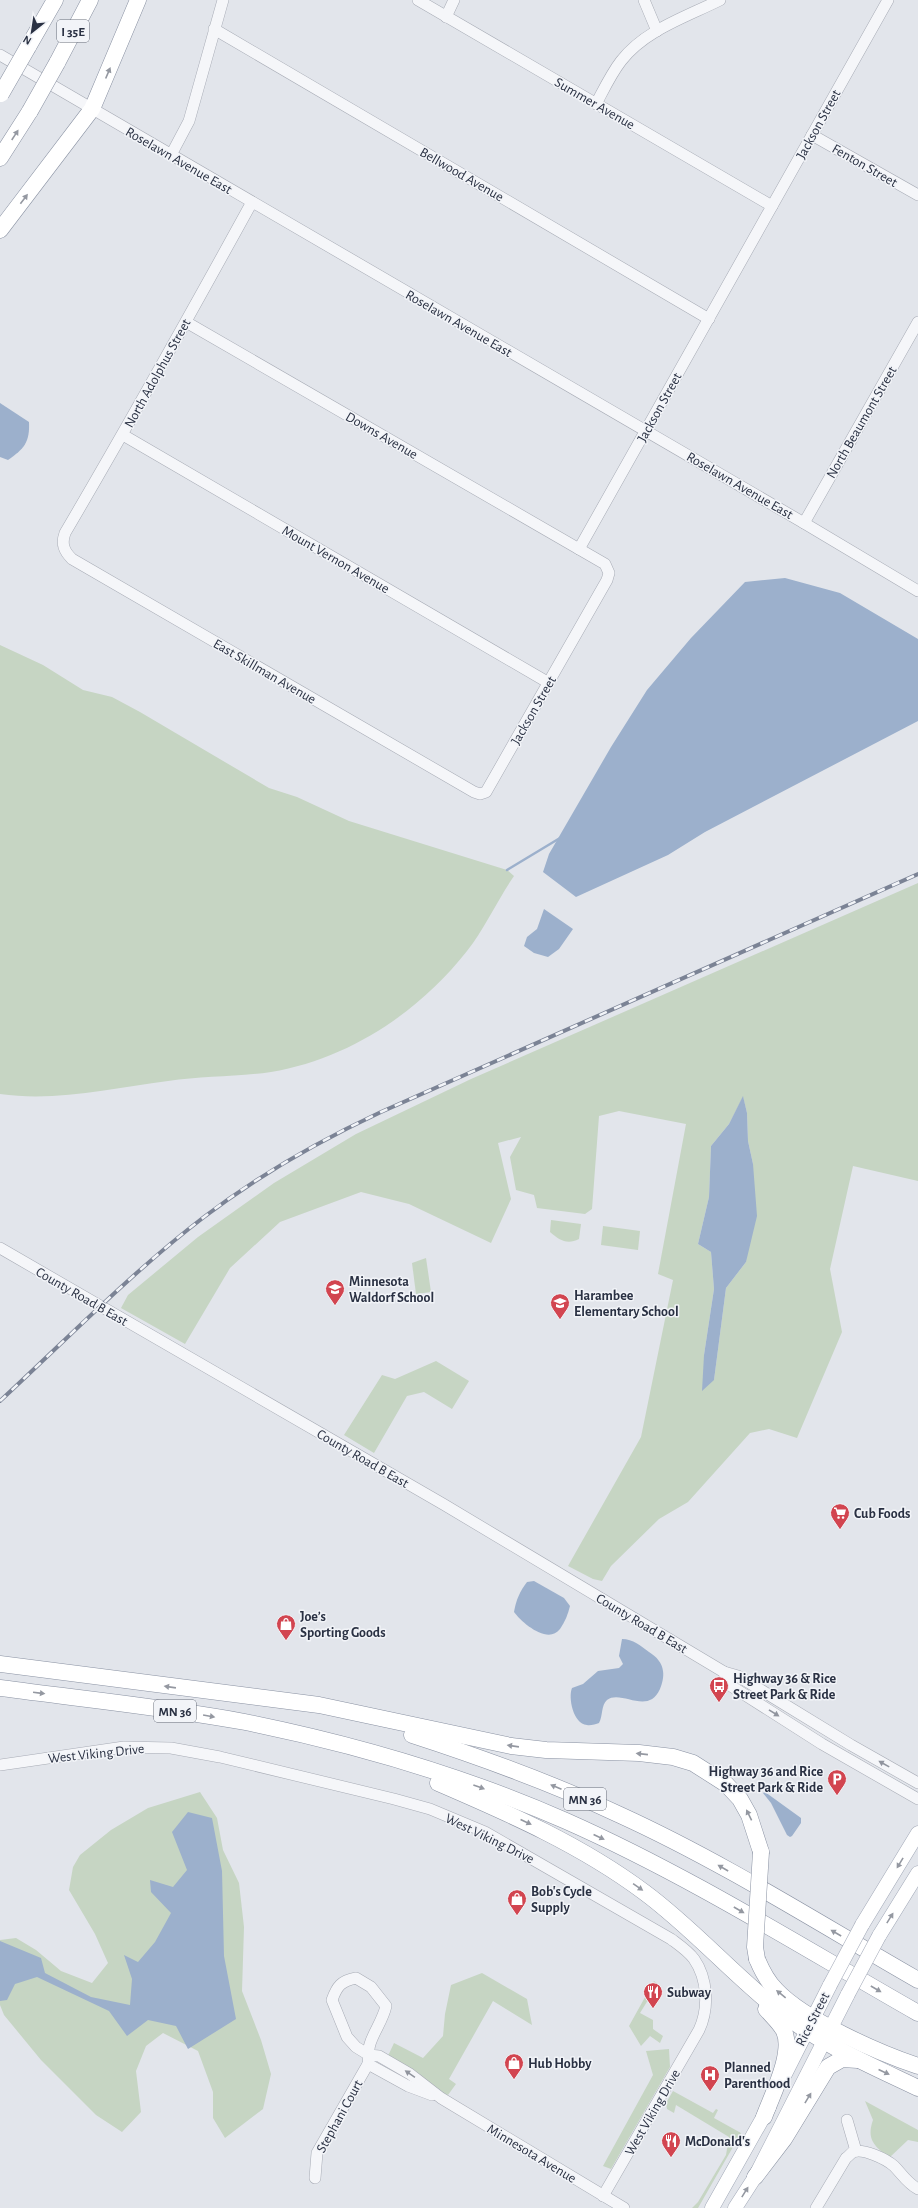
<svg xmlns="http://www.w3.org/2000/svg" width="918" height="2208" font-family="'Alegreya Sans',sans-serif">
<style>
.green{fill:#c6d5c3;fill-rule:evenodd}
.water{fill:#9cb0cc}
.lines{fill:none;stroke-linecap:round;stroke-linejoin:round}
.stream{stroke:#9cb0cc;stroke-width:2.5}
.minor-casing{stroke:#a7abb5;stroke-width:12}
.major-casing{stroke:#a1a8b7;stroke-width:15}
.highway-casing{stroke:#8991a2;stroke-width:17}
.minor{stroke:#f5f6f9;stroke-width:11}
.major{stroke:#fff;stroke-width:14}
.highway{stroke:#fff;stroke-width:16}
.rail-casing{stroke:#7b8395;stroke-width:4}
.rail{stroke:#f2f4f8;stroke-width:2.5;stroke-dasharray:8;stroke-linecap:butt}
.major-bridge-casing{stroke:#a1a8b7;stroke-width:15;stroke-linecap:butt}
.highway-bridge-casing{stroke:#8991a2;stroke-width:17;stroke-linecap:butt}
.major-bridge{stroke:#fff;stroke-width:14}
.highway-bridge{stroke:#fff;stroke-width:16}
.oneway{fill:#9498a1}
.oneway2{fill:#90949e}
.labels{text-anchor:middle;stroke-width:3;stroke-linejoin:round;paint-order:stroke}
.shield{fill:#f2f4f8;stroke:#666c79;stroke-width:1}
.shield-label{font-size:13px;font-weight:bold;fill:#2a3143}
.street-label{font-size:14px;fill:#2a3143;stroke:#f2f4f8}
.poi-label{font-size:14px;font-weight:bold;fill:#2a3143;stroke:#f2f4f8;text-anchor:start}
</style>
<rect width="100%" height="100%" fill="#e2e5eb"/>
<!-- green -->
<g class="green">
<path d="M0,645L43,665L83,690L112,697L140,712L269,788L297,797L349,821L507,870L514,876C498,899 484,930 467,951C419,1012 349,1059 271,1072C237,1077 202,1076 168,1081C113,1088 56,1102 0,1094Z"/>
<path d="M918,883V1181L853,1166L830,1269L842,1332L797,1438L769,1429L750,1433L688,1502L659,1519L611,1566L602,1581L593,1579L568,1566L641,1437L673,1280L658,1274L686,1124L619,1111L599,1116L592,1209L585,1214L537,1208L534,1195L516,1190L510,1157L521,1137L498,1143L511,1199L491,1243L409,1204L361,1192L280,1222L230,1268L185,1344L121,1308L128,1295L198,1237L274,1183L356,1134L471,1079ZM743,1097L747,1113L748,1141L753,1164L746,1262L726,1288L714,1380L704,1355L714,1289L711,1252L698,1244L709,1197L711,1146L729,1124Z"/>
<path d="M551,1220L581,1224L579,1239C567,1245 559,1240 550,1232Z"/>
<polygon points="603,1226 640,1231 638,1250 601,1245"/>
<polygon points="426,1258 431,1292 416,1294 412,1263"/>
<polygon points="436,1361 469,1381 452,1409 424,1392 407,1396 374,1453 344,1435 382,1375 395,1379"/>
<polygon points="200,1792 217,1818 223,1850 239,1883 244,1927 242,1991 261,2040 271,2074 263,2109 225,2138 213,2118 213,2092 198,2051 163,2033 146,2046 136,2071 141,2112 122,2132 96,2115 41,2060 4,2015 0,2005 0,1940 16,1938 36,1950 61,1971 92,1983 108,1963 95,1934 69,1890 73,1867 80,1855 111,1830 148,1808"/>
<polygon points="482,1973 527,1999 532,2025 493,2001 449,2079 456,2084 448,2095 437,2091 387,2058 394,2043 423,2058 443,2036 445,2014 451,1985"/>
<polygon points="654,1981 658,1984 640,2013 653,2020 653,2029 663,2036 660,2043 650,2036 641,2046 629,2026"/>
<polygon points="669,2049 670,2067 611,2169 603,2166 653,2075 646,2051"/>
<polygon points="673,2091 713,2113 716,2109 718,2110 714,2118 741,2133 698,2208 692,2208 698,2202 726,2155 729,2137 676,2105 674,2113 667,2109 666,2103"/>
<path d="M865,2101L918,2130V2142L908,2140L889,2158C875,2146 866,2140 873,2120Z"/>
</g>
<!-- water -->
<g class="water">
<path d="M0,403L29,422C30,442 24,449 8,460L0,457Z"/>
<polygon points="785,578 840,593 918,639 918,721 705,832 668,855 576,897 543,872 549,854 611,747 647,690 691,638 745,582"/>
<polygon points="544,909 573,929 559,949 548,957 534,953 524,946 527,937 537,929"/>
<polygon points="743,1096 747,1113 748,1141 753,1164 757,1216 746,1262 726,1288 714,1380 702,1391 704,1355 714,1289 711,1252 698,1244 709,1197 711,1146 729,1124"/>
<path d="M534,1581L564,1598L570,1606C568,1614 565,1622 560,1629C548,1645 522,1623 514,1612C516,1600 520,1591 527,1582Z"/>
<path d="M622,1639C633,1639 641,1646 649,1652C657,1657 662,1663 663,1671C664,1677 662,1684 660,1689C648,1716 621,1689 607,1700C601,1705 603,1716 599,1723C596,1724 590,1726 587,1725C573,1724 568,1697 572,1688L583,1684L598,1671L619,1668L623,1664L619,1656Z"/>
<polygon points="765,1792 801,1818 801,1823 792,1836 790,1837 787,1835 771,1803 763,1793"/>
<polygon points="188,1812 212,1818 222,1871 224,1956 236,2019 188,2049 176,2026 148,2020 127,2036 109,2011 37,1977 15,1984 7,2000 0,2001 0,1941 41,1958 45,1973 91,1997 130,2005 132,1979 124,1955 138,1962 155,1942 171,1913 151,1892 150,1880 173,1887 187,1870 172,1832"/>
</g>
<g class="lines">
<!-- stream -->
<polyline class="stream" points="507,870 560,838"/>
<defs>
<g id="minor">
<polyline points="418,0 772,206"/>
<polyline points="644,0 657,31"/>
<polyline points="446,17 454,0"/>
<polyline points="214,29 709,319"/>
<polyline points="0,55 804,523 918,591"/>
<path d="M596,104C604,89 611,74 621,61C645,30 686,17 720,0"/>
<polyline points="812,135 918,195"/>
<polyline points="171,155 189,121 223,0"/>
<path d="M186,322L605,564L609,573L607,580L486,792L480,794L474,792L72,559C64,551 61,544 65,533C129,424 191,313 252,202"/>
<polyline points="123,435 549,683"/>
<polyline points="804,523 918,322"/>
<polyline points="579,549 888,0"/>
<polyline points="0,1248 443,1504 724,1672 738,1676 851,1745 918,1783"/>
<polyline points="724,1672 731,1686 822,1744 918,1799"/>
<path d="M0,1765L124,1747L171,1748L220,1757L394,1799L430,1809L485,1832L671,1939C679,1945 688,1951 694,1959C708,1979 709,2009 699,2030L603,2196"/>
<polyline points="368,2064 408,2086 432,2095"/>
<polyline points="847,2120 856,2151"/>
<path d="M315,2178L317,2153L368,2064C369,2058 368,2050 370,2044C374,2031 383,2020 386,2006L371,1987L356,1978C341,1981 337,1986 332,2000L347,2037L356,2047L369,2055L379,2056L410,2074L441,2098L624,2208"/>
<path d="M816,2208L846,2158C849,2156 851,2153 853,2152C863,2148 886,2159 894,2166C902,2174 907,2183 918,2189"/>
</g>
<g id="major">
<polyline points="862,1925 918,1833"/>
<polyline points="879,1936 918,1873"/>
<polyline points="785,2074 830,1985"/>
<polyline points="712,2208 769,2107"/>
<polyline points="735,2208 755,2177 848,1994"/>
</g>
<g id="highway">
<polyline points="28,47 55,0"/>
<polyline points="57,63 90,0"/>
<polyline points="0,158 30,111"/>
<polyline points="0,230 92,109 138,0"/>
<polyline points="0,1664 319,1705 511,1746 546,1750 639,1753 673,1757 693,1763 726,1784 740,1799 749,1815 761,1852"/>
<path d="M0,1688C82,1699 164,1707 245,1722C354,1744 464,1776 566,1821C688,1875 802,1947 918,2013"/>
<path d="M412,1735C483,1758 552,1783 620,1815C723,1862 820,1924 918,1980"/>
<path d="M438,1783C510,1814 581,1845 644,1892C693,1928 734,1976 783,2014C823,2045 872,2066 918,2088"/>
<path d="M757,1959C762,1971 767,1981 776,1990C804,2020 879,2053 918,2066"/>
<path d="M764,2117C772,2095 794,2053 784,2031C780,2023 772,2016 766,2009"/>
<polyline points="755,2177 784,2139 828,2067 842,2059 858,2060"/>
</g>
</defs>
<!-- minor casing -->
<use href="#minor" class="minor-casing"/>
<!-- major casing -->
<use href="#major" class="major-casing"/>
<!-- highway casing -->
<use href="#highway" class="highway-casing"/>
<!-- minor -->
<use href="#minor" class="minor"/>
<!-- major -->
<use href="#major" class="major"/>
<!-- highway -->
<use href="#highway" class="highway"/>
<defs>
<path id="rail" d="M0,1401C67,1339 132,1272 204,1217C259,1175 319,1141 381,1112L918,874"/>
</defs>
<!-- rail casing -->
<use href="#rail" class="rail-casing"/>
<!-- rail -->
<use href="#rail" class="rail"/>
<defs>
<g id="major-bridge">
<polyline points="830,1985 862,1925"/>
<polyline points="848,1994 879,1936"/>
</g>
<g id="highway-bridge">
<polyline points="1,94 28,47"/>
<polyline points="30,111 57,63"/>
<polyline points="757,1959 755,1947 761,1852"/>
</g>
</defs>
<!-- major-bridge casing -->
<use href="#major-bridge" class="major-bridge-casing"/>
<!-- highway-bridge casing -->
<use href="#highway-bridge" class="highway-bridge-casing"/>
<!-- major-bridge -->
<use href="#major-bridge" class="major-bridge"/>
<!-- highway-bridge -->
<use href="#highway-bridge" class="highway-bridge"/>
</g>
<!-- one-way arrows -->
<defs><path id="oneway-solid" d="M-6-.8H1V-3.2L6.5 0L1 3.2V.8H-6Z"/></defs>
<g class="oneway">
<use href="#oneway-solid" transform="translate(108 73) rotate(-67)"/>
<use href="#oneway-solid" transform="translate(15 135) rotate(-57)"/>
<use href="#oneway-solid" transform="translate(24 199) rotate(-53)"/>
<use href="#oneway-solid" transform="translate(170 1687) rotate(-172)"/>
<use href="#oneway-solid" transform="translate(39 1693) rotate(7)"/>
<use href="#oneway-solid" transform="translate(209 1716) rotate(10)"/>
<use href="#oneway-solid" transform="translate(513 1746) rotate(-172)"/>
<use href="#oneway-solid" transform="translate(642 1754) rotate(-174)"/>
<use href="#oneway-solid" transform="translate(479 1787) rotate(20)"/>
<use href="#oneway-solid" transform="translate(556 1787) rotate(-157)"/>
<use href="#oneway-solid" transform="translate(749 1815) rotate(-116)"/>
<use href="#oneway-solid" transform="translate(526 1822) rotate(25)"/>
<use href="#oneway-solid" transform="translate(599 1837) rotate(25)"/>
<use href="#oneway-solid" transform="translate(900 1863) rotate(121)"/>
<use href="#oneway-solid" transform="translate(723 1868) rotate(-150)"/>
<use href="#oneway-solid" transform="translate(638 1887) rotate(35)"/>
<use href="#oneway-solid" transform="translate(739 1910) rotate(30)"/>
<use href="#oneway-solid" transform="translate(890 1918) rotate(-58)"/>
<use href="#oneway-solid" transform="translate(836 1933) rotate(-150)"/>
<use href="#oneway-solid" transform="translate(876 1989) rotate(30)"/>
<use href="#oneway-solid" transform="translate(781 1994) rotate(-141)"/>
<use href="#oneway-solid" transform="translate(884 2072) rotate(25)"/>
<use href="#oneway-solid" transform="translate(808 2098) rotate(-59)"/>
<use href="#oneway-solid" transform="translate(745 2192) rotate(-58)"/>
</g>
<g class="oneway2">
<use href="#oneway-solid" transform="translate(774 1713) rotate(32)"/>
<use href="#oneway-solid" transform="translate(884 1764) rotate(-151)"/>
<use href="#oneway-solid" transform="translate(410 2074) rotate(-146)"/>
</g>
<!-- icons -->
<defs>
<symbol id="school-pin" viewBox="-11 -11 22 30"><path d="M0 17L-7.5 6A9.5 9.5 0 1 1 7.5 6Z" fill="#d24550" stroke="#f2f4f8"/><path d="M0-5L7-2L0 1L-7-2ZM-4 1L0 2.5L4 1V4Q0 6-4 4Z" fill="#fff"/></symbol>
<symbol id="supermarket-pin" viewBox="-11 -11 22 30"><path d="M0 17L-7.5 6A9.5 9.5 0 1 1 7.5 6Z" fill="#d24550" stroke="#f2f4f8"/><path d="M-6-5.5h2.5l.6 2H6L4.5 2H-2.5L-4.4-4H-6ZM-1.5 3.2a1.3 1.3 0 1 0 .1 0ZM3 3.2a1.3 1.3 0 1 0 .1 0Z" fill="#fff"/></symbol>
<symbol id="shop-pin" viewBox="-11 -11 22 30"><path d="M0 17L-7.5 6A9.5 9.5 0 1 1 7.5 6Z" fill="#d24550" stroke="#f2f4f8"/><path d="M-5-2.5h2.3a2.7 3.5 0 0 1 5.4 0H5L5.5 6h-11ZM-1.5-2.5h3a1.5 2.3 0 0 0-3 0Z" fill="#fff"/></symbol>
<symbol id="bus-pin" viewBox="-11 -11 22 30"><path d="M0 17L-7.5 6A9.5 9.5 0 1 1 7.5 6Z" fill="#d24550" stroke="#f2f4f8"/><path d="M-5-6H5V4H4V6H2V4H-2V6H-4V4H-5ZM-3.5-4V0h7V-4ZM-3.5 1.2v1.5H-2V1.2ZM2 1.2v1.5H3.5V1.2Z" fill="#fff"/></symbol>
<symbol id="parking-pin" viewBox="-11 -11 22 30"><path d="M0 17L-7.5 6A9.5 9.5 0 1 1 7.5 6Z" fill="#d24550" stroke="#f2f4f8"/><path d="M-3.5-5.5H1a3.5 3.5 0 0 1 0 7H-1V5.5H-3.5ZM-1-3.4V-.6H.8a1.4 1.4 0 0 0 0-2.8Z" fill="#fff"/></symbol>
<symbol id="restaurant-pin" viewBox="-11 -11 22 30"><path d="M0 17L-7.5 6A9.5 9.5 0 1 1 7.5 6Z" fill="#d24550" stroke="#f2f4f8"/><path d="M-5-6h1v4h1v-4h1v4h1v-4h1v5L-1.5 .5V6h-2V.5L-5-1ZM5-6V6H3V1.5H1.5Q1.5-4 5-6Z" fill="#fff"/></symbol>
<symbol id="hospital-pin" viewBox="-11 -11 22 30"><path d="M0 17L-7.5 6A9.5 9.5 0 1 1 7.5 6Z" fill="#d24550" stroke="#f2f4f8"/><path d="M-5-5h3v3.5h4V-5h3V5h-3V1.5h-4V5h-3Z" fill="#fff"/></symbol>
</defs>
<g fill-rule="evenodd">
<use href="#school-pin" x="324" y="1278" width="22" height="30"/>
<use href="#school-pin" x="549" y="1292" width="22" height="30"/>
<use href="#supermarket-pin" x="829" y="1502" width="22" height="30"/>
<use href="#shop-pin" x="275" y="1613" width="22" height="30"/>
<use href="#bus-pin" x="708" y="1675" width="22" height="30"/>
<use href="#parking-pin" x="826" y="1768" width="22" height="30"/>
<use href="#shop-pin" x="506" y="1888" width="22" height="30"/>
<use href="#restaurant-pin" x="642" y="1981" width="22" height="30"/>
<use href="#shop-pin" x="503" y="2052" width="22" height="30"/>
<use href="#hospital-pin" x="699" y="2064" width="22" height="30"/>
<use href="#restaurant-pin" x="660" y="2130" width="22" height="30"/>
</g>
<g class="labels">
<!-- shield labels -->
<g class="shield">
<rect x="57" y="20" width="32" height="22" rx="3"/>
<rect x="154" y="1700" width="42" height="22" rx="3"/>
<rect x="564" y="1788" width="42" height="22" rx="3"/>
</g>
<g class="shield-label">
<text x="73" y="36">I 35E</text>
<text x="175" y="1716">MN 36</text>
<text x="585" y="1804">MN 36</text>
</g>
<!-- street labels -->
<g class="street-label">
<text transform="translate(595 103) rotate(30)" y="5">Summer Avenue</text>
<text transform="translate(818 124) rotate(-61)" y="5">Jackson Street</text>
<text transform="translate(179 160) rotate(30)" y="5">Roselawn Avenue East</text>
<text transform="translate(865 165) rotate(30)" y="5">Fenton Street</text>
<text transform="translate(462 174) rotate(30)" y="5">Bellwood Avenue</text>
<text transform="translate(459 323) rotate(30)" y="5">Roselawn Avenue East</text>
<text transform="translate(157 373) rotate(-61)" y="5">North Adolphus Street</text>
<text transform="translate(659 407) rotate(-61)" y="5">Jackson Street</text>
<text transform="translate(861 422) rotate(-60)" y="5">North Beaumont Street</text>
<text transform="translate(382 435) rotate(30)" y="5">Downs Avenue</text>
<text transform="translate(740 485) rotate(30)" y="5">Roselawn Avenue East</text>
<text transform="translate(336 559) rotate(30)" y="5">Mount Vernon Avenue</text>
<text transform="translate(265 671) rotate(30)" y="5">East Skillman Avenue</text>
<text transform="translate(533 710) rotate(-60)" y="5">Jackson Street</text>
<text transform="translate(82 1296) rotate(30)" y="5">County Road B East</text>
<text transform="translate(363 1458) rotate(30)" y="5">County Road B East</text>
<text transform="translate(642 1623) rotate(31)" y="5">County Road B East</text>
<text transform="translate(96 1753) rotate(-6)" y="5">West Viking Drive</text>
<text transform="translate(490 1838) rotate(26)" y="5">West Viking Drive</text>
<text transform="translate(812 2019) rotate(-63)" y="5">Rice Street</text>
<text transform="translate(652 2112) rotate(-60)" y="5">West Viking Drive</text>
<text transform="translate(339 2116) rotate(-61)" y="5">Stephani Court</text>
<text transform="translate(532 2153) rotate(31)" y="5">Minnesota Avenue</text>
</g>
<!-- poi labels -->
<g class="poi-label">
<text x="349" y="1286">Minnesota<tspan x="349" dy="16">Waldorf School</tspan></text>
<text x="574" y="1300">Harambee<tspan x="574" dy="16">Elementary School</tspan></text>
<text x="854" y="1518">Cub Foods</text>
<text x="300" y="1621">Joe’s<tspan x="300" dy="16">Sporting Goods</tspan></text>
<text x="733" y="1683">Highway 36 &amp; Rice<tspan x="733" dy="16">Street Park &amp; Ride</tspan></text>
<text x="823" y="1776" text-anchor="end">Highway 36 and Rice<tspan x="823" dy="16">Street Park &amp; Ride</tspan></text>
<text x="531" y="1896">Bob's Cycle<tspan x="531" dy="16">Supply</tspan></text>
<text x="667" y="1997">Subway</text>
<text x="528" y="2068">Hub Hobby</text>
<text x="724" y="2072">Planned<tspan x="724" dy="16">Parenthood</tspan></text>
<text x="685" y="2146">McDonald's</text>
</g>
</g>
<!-- north arrow -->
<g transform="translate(32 32) rotate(210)" stroke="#f2f4f8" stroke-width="3" paint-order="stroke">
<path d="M0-3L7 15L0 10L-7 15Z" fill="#2a3143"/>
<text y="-6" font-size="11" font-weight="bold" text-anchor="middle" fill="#2a3143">N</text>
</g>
</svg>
